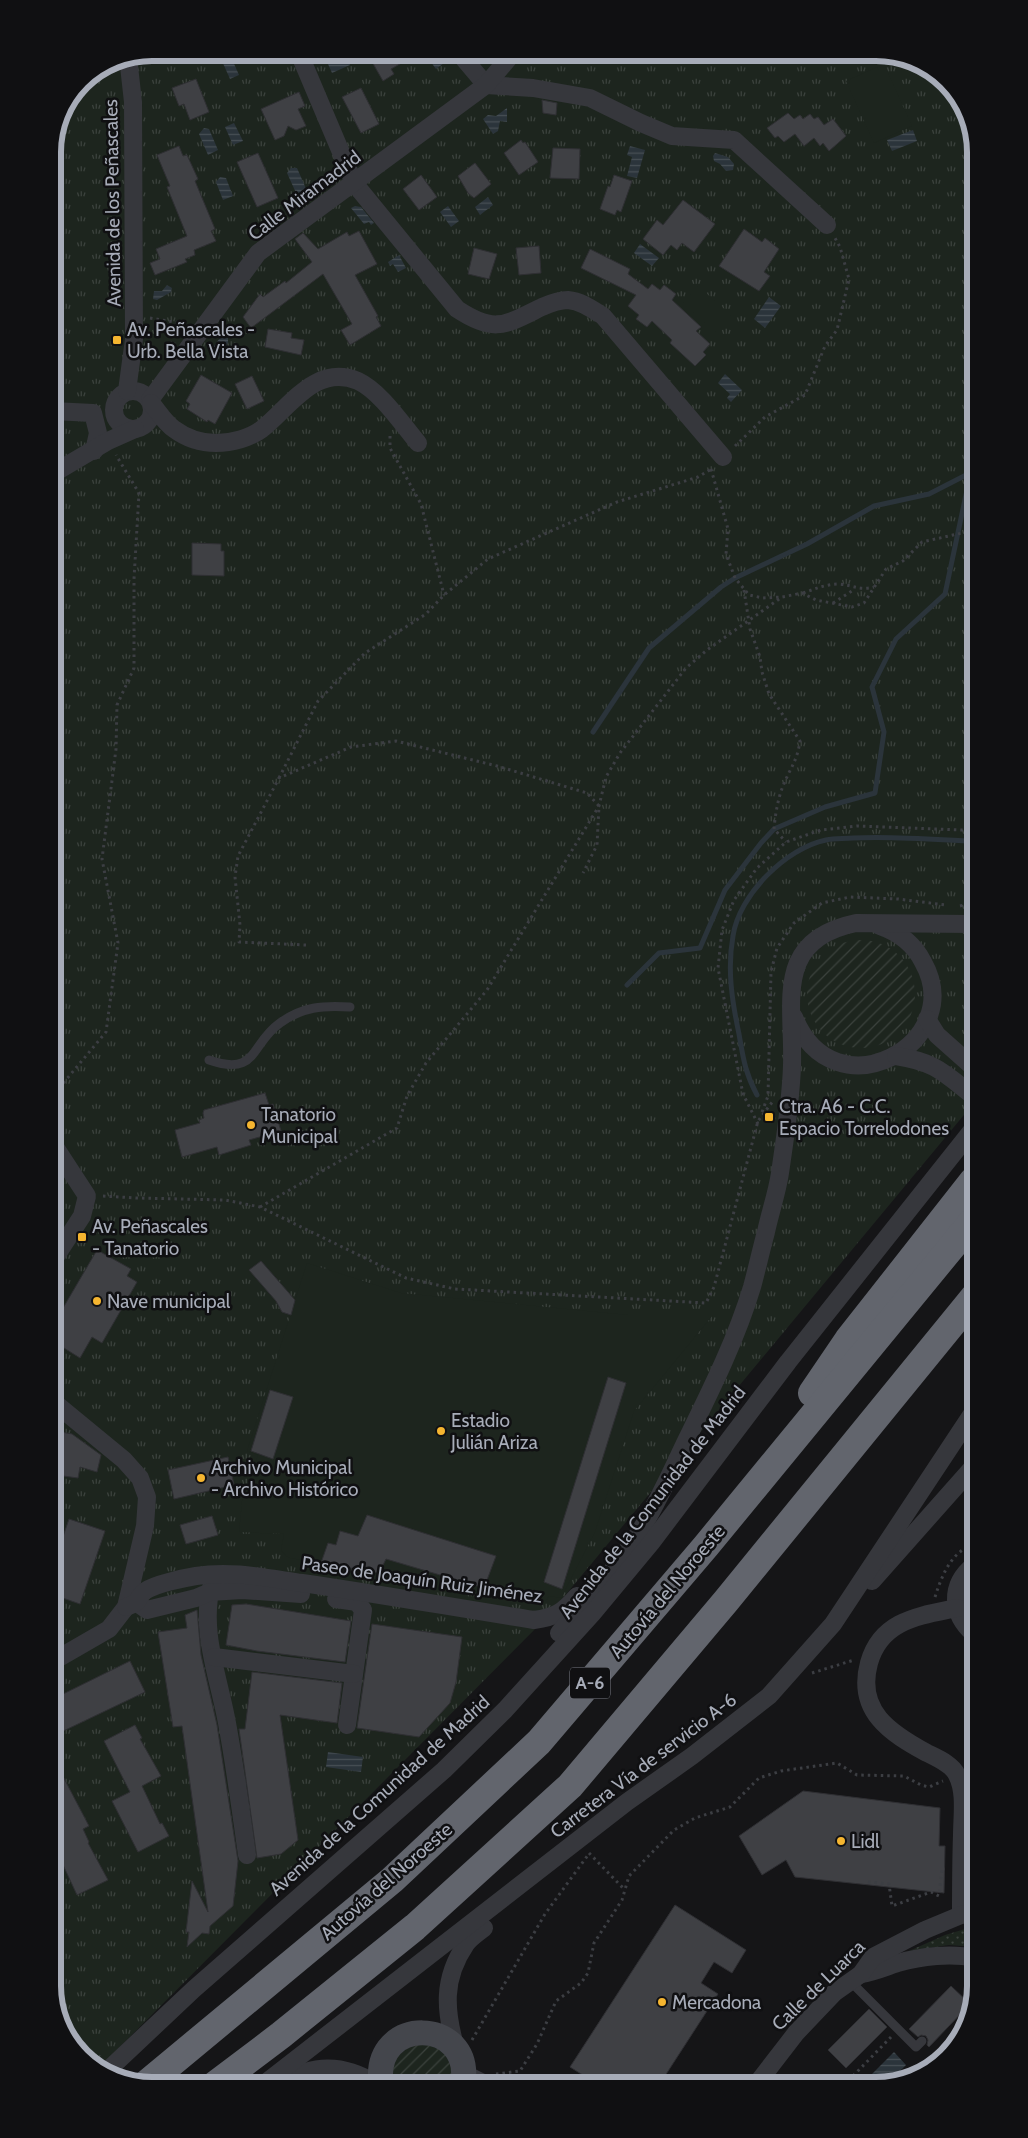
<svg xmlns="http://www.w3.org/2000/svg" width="1028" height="2138" font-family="Cabin,sans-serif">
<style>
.grass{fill:url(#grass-dots)}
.park{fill:url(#park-tufts)}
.garden{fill:url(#garden-furrows)}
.pitch{fill:#1d251e}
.water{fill:url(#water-rules)}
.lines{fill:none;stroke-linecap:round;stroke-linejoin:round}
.stream{stroke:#2b343b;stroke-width:5}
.building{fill:#3f4044;stroke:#2f2f33}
.path{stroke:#3c3e43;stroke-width:3;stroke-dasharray:2.5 4;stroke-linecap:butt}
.service{stroke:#36373c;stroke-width:9}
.minor{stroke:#36373c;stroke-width:18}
.secondary{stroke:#44464c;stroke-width:25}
.motorway{stroke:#62656d;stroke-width:28}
.poi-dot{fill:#f5b530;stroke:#101012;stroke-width:2}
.labels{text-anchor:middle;stroke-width:5;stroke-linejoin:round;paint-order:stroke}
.shield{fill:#101012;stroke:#7a7d86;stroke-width:1}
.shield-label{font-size:18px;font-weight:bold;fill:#a7acb8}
.street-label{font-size:19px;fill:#a7acb8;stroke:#101012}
.poi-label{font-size:19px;fill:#a7acb8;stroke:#101012;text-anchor:start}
.rim{fill:none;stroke:#a7acb8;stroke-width:6}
</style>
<defs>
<pattern id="grass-dots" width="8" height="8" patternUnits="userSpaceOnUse" patternTransform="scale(1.25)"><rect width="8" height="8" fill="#1d251e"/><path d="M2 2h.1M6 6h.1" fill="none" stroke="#3b423d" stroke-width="1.8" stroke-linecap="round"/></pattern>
<pattern id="park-tufts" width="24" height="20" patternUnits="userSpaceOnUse" patternTransform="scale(1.25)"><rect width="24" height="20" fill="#1d251e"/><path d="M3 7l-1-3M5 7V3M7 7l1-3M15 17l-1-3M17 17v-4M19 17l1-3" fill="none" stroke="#3b423d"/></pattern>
<pattern id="garden-furrows" width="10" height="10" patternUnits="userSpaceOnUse" patternTransform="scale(1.25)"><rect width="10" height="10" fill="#1d251e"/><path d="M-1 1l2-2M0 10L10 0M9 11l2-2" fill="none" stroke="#3b423d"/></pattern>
<pattern id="water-rules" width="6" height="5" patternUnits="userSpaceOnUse" patternTransform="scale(1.25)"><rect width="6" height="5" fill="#2b343b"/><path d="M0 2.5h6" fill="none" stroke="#474f55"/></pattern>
</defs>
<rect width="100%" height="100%" fill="#151517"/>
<!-- grass -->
<polygon class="grass" points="975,1926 975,1947 949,1945 909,1951 945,1935"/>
<!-- park -->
<polygon class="park" points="152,53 883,53 936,73 970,120 973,1104 548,1616 99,2068 91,2065 58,2018 53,146 63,108 82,81 114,60"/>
<!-- garden -->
<g class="garden">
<circle cx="861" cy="994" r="54"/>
<path d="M974,1582V1617C967,1606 966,1593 974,1582Z"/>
<polygon points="412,2044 437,2045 453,2064 453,2083 391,2084 393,2060"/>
</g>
<!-- pitch -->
<g class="pitch">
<polygon points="884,64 912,126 874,143 846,81"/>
<polygon points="698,286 731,315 715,332 683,303"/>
<polygon points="307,1263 401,1293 628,1315 713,1315 634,1411 595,1532 561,1598 549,1596 546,1601 534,1598 534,1595 484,1588 425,1576 412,1578 290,1558 286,1556 281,1550 284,1534 239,1532 243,1491 247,1488 258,1455 247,1451"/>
</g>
<!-- water -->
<g class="water">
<polygon points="426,53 437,53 444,63 436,69 428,58 423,60 420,56"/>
<polygon points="346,56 350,65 332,73 328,64"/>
<polygon points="231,57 239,75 230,79 222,61"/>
<polygon points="507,108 507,122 500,121 498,131 493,134 483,119 488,115 496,116"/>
<polygon points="234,123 243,141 233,145 225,127"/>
<polygon points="204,128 209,129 218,150 208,155 199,134"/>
<polygon points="913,130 917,141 892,151 887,140"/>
<polygon points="630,146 645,150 637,178 627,176 632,157 627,155"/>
<polygon points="715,153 728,157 734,164 733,170 726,171 720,164 714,161 713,156"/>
<polygon points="291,168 297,168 307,191 297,195 287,173"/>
<polygon points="220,177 226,178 233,196 223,200 216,182"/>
<polygon points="488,197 493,205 480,215 475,207"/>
<polygon points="355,206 361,207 374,223 371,225 369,222 364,224 351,208"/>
<polygon points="448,206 459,221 451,227 440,212"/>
<polygon points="640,244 659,258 652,266 634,253"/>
<polygon points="399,255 406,268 398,272 393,264 390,266 388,262"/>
<polygon points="167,285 172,288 171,292 157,300 153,299 154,291 162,291"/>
<polygon points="769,297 781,306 765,328 754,319"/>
<polygon points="224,336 228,338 228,343 219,357 212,357 210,351 220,338"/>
<polygon points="725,374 742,390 731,402 727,398 730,394 718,383"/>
<polygon points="328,1752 363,1757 361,1772 326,1767"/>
<polygon points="894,2052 906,2065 891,2080 874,2080 870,2076"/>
</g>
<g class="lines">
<!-- stream -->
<g class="stream">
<polyline points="593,732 649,648 721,587 735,578 807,544 874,506 929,494 970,473"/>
<polyline points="627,985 659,953 700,948 725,890 761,843 774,829 825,807 875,793 884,732 872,687 896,639 945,594 971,471"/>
<path d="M757,1095C745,1073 743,1057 739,1034C732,1001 727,969 733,936C739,895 786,848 826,840C835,838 844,839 853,838C891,836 929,839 966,841"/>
</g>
</g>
<!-- building -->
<g class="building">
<polygon points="367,53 419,53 391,69 394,74 383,81"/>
<polygon points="196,79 209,112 190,120 184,104 179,106 172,88"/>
<polygon points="361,88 379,124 361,133 342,97"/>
<polygon points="299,92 305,106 298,109 306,126 296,130 288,126 284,136 275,140 261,109"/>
<polygon points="542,100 557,103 556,115 543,113"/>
<polygon points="788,113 794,119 800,115 803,119 810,114 814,119 818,117 824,125 833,119 846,136 829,151 823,143 820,146 814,138 804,146 795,134 784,142 778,136 775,138 767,128"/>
<polygon points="521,140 523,143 525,142 538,162 519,175 504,153"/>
<polygon points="179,146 183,156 187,155 198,179 195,181 215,229 211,231 216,241 194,250 195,255 185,259 187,262 155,275 150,263 160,259 156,249 187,236 167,187 170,186 157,155"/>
<polygon points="553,148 580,149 579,179 550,178"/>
<polygon points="258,153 278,198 257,207 237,162"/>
<polygon points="475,163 491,184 474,198 468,193 458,176"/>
<polygon points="421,175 437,197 419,210 403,189"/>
<polygon points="614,175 632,181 621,212 617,210 615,215 600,209 608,186 610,187"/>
<polygon points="683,200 715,224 694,252 682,243 677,250 671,245 663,255 643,239 657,220 663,225"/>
<polygon points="744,229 762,242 765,238 779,249 764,272 770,276 759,291 719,266"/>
<polygon points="359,231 377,264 355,275 378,316 376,317 381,326 350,345 341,330 352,324 323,274 251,328 243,317 260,294 263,297 285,281 286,283 312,262 295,239 303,233 318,249 347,232 349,236"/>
<polygon points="539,246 541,273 519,275 516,248"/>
<polygon points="474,248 497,254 489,279 468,274"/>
<polygon points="590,249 630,269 628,274 648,289 652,284 660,290 664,285 676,294 672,300 701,327 696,331 710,344 703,352 706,355 695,366 670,343 672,340 652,321 647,327 636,319 639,315 628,306 636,295 581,268"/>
<polygon points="268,329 292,333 291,338 304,340 301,355 265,347"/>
<polygon points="201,375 232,393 215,424 208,420 207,422 187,409 190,404 186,401"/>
<polygon points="252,376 264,401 247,409 235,384"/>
<polygon points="192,543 221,544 221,551 224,551 224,576 192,575"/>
<polygon points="265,1093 269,1105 273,1104 281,1131 249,1140 251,1145 219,1155 217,1147 182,1157 175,1130 200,1123 199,1120 204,1118 203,1113 204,1110"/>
<polygon points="97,1250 131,1269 127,1276 137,1282 102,1343 92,1337 80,1358 56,1343 56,1320"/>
<polygon points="261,1261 295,1300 291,1315 282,1312 276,1301 249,1270"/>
<polygon points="608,1377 626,1383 562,1589 544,1582"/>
<polygon points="270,1390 293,1397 273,1459 251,1451"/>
<polygon points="56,1431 72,1434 101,1455 97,1472 80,1467 78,1478 56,1475"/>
<polygon points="228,1457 234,1485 174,1499 168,1470"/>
<polygon points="367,1515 496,1556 484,1588 386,1559 379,1573 321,1563 328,1543 336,1545 340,1531 358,1536"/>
<polygon points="212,1516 218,1535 186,1544 180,1525"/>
<polygon points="69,1519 105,1531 80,1604 57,1596 57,1554"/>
<polygon points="246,1604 351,1621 345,1662 257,1651 226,1645 232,1605"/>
<polygon points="197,1610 201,1655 217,1725 238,1861 233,1906 210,1926 209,1934 202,1933 187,1947 189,1932 186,1932 192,1881 208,1912 182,1726 173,1727 158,1632 187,1628 185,1615"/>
<polygon points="372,1624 462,1637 456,1682 450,1703 419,1737 357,1728"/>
<polygon points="130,1661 145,1692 57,1734 57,1697"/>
<polygon points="252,1672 342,1683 337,1723 280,1715 298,1840 281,1854 257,1858 239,1729 245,1729"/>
<polygon points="135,1725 142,1738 140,1739 161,1776 142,1786 160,1824 162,1823 169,1836 138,1852 112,1801 130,1792 104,1741"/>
<polygon points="57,1765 89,1826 83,1829 89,1842 88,1843 108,1880 77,1895 57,1852"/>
<polygon points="803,1791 940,1808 939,1846 945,1846 944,1893 795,1877 786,1860 762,1875 739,1836"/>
<polygon points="675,1905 746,1950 732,1973 714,1962 701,1983 718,1994 661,2082 594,2082 570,2067"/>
<polygon points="951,1986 970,2004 969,2005 929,2047 927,2045 928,2040 926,2036 921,2035 918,2037 909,2029"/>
<polygon points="869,2009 887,2027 846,2068 828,2050"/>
</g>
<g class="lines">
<!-- path -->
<g class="path">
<polyline points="150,318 186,324"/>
<polyline points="390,436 390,448 421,504 444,595"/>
<polyline points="735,446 765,417 805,395 825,346 837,330 849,279 840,247 835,238"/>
<polyline points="711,469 728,529 726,554 735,578 749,595 763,598 782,597"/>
<path d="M744,590L750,629L760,657L762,672L769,694L800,741C797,762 790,768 783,786C778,798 775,816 774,829L786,842"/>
<path d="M803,593C815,589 826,584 839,584C853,585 859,591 874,587"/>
<polyline points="833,603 855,589"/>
<polyline points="279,778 318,701 365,653 426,614 444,595 488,559 617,502 698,477 713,468"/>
<polyline points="960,906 972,903"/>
<polyline points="306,945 239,942 240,925 235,877 238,856 279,778 351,747 396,741 497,766 587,793 599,806 597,845 583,873"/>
<polyline points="55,1093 106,1032 118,943 102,859 116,749 117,705 134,668 134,579 139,493 116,455"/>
<polyline points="762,1112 768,1096 771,972 777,948 794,923 822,903 850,897 898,899 946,905"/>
<polyline points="758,1124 743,1094 718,968 722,930 734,900 757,868 786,842 821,830 857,826 962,830 972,827"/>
<polyline points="103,1196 137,1198 225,1200 260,1207 406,1278 455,1289 706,1303 714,1287 758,1121 773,1101"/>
<polyline points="260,1207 397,1128 407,1096 426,1063 487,990 599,806 606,777 620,753 686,668 707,650 782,597 802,593 816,600 852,607 864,603 886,569 903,561 922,542 971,531"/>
<path d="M935,1597C942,1575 951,1552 974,1544"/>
<polyline points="812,1673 854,1660"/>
<polyline points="589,1853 625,1890"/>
<polyline points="868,1882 889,1884 892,1906 931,1892 939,1896 942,1869 945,1869"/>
<polyline points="472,2040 545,1914 588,1855"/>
<polyline points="496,2074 520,2071 537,2044 556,2001 581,1983 588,1973 594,1943 622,1900 629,1876 674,1830 695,1818 730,1807 759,1778 781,1771 837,1763 857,1775 904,1776 921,1785 929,1787 943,1781"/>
<polyline points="858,2080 853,2076 891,2037"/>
</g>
<!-- service -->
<g class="service">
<path d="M209,1060C258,1077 250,1044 280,1023C302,1007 323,1005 350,1007"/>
<polyline points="850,1981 916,2047 922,2041"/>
</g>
<!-- minor -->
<g class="minor">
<path d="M299,53L354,183L457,309C495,334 505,325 542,307C551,303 559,300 568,300C581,301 592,309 603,316L723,457"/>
<polyline points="459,53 486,85 533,88 590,98 641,123 672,136 734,140 827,225"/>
<circle cx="133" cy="410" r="19"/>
<polyline points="127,391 134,339 133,102 128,57"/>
<polyline points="150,400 258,253 486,85 513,53"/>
<path d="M151,403C158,411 165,423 174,429C186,438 201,443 216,443C232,443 250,438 262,429C290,407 316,363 358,381C380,391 402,424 418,443"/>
<polyline points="53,411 93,413 98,433 94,451"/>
<polyline points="54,473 108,441 135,429"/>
<path d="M794,1017C834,1117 969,1043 923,962C914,944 900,933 880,926"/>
<polyline points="927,1019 937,1035 973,1067"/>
<path d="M896,1056C935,1062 943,1072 972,1095"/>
<polyline points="55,1147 87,1196 82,1216 56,1256"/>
<polyline points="56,1404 124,1460 140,1478 147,1497 145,1526 126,1607 109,1629 57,1659"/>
<path d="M974,1565C949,1585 951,1614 974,1634"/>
<polyline points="872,1581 974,1466"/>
<path d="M212,1584C199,1629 219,1678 227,1723C235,1766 241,1811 247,1855"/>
<polyline points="336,1599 357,1602 363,1610 347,1725"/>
<polyline points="137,1603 147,1610 196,1598 210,1592 242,1590 301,1594"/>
<path d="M126,1607C143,1601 135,1599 145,1591C155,1584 184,1578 196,1576C231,1570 267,1578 302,1583C379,1594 457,1608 534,1620C556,1617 563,1612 577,1596"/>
<path d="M957,1608C919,1616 881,1620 869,1663C856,1711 890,1733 927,1753C937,1758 952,1764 957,1775C966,1792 962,1817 962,1835C961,1862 961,1889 961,1915"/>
<path d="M559,1633C588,1599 620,1565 643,1526C660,1498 673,1468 687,1439C711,1390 736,1340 752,1287C757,1269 761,1250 766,1232C770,1213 777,1193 780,1173C785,1138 791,1101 792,1065C794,1002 773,940 856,923L972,924"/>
<polyline points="214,1657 354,1674"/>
<path d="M861,1974C875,1972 885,1967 898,1963C921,1956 952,1953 975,1958"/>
<path d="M456,2049C445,2011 442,1979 466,1944C470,1938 478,1933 484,1928"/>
<polyline points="107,2071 194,1989 444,1770 505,1710 592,1614 651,1543 788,1362 973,1129"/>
<polyline points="465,2074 483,2083"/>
<polyline points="759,2081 796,2033 834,1993 861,1974 873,1957 925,1930 961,1915 975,1912"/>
<path d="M278,2083C314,2065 341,2062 376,2084"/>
<polyline points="264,2084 627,1802 692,1756 769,1696 833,1624 974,1411"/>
</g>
<!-- secondary -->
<path class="secondary" d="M381,2084C372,2015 473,2017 463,2083"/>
<!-- motorway -->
<g class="motorway">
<polyline points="812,1393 848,1340 973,1181"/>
<polyline points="145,2085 392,1880 539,1742 706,1546 973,1221"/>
<polyline points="215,2085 281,2035 415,1927 570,1786 726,1601 974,1297"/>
</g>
</g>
<!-- markers -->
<g class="poi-dot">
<rect x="112" y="335" width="10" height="10" rx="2.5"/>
<rect x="764" y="1112" width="10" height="10" rx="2.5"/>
<circle cx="251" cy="1125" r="5"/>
<rect x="77" y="1232" width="10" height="10" rx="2.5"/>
<circle cx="97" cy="1301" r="5"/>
<circle cx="441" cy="1431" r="5"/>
<circle cx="201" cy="1478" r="5"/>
<circle cx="841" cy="1841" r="5"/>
<circle cx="662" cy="2002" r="5"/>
</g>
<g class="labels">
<!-- shield labels -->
<rect class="shield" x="570" y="1667.5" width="40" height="31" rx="4"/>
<g class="shield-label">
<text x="590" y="1689">A-6</text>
</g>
<!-- street labels -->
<g class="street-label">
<text transform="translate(304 195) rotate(-37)" y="7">Calle Miramadrid</text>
<text transform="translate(112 203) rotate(-91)" y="7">Avenida de los Peñascales</text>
<text transform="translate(652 1502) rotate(-52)" y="7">Avenida de la Comunidad de Madrid</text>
<text transform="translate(422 1579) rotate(8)" y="7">Paseo de Joaquín Ruiz Jiménez</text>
<text transform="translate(667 1591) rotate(-50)" y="7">Autovía del Noroeste</text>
<text transform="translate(643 1765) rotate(-37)" y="7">Carretera Vía de servicio A-6</text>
<text transform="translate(379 1795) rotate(-42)" y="7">Avenida de la Comunidad de Madrid</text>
<text transform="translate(386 1881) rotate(-41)" y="7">Autovía del Noroeste</text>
<text transform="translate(818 1985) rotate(-44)" y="7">Calle de Luarca</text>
</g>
<!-- poi labels -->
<g class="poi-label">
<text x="127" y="336">Av. Peñascales -<tspan x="127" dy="22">Urb. Bella Vista</tspan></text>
<text x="779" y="1113">Ctra. A6 - C.C.<tspan x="779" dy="22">Espacio Torrelodones</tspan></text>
<text x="261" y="1121">Tanatorio<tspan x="261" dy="22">Municipal</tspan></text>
<text x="92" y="1233">Av. Peñascales<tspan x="92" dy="22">- Tanatorio</tspan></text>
<text x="107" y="1308">Nave municipal</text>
<text x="451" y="1427">Estadio<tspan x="451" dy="22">Julián Ariza</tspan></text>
<text x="211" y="1474">Archivo Municipal<tspan x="211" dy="22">- Archivo Histórico</tspan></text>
<text x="851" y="1848">Lidl</text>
<text x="672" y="2009">Mercadona</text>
</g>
</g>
<!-- crop -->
<path d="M0 0H1028V2138H0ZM152 61H876A91 91 0 0 1 967 152V1986A91 91 0 0 1 876 2077H152A91 91 0 0 1 61 1986V152A91 91 0 0 1 152 61Z" fill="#101012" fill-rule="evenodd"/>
<path class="rim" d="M152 61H876A91 91 0 0 1 967 152V1986A91 91 0 0 1 876 2077H152A91 91 0 0 1 61 1986V152A91 91 0 0 1 152 61Z"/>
</svg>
